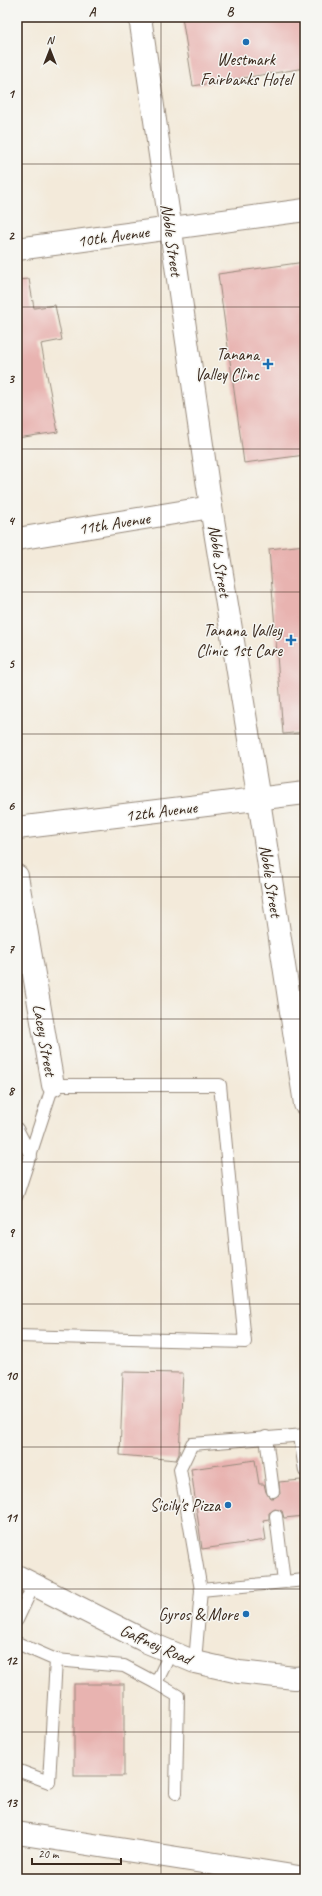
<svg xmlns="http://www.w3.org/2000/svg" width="322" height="1896" font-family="Caveat,sans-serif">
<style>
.building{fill:#e8b3b0}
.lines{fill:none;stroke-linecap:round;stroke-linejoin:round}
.lane-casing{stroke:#978a7c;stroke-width:14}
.street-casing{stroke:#978a7c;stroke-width:24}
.secondary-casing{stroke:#978a7c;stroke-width:24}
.primary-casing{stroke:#978a7c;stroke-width:24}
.lane{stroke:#fff;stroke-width:12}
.street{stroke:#fff;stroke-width:22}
.secondary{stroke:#fff;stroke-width:22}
.primary{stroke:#fff;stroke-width:22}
.grid{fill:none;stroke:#3b2a1e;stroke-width:1;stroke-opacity:0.55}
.poi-dot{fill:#1f6fb2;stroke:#f6f6f2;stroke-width:1.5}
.labels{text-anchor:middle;stroke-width:3;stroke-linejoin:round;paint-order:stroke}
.poi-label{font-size:17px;fill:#3b2a1e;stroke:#f6f6f2;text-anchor:end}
.street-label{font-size:17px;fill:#3b2a1e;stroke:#f6f6f2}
.neatline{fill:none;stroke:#3b2a1e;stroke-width:1.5}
.grid-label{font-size:13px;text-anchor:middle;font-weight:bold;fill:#3b2a1e}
</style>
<rect width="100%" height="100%" fill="#f6f6f2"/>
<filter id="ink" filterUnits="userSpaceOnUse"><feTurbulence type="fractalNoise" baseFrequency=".025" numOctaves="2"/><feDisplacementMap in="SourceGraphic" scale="8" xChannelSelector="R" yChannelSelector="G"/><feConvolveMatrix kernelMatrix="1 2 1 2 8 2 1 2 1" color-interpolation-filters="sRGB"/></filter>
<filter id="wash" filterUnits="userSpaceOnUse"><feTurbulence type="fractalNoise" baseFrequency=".012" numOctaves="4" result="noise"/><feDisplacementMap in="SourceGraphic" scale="16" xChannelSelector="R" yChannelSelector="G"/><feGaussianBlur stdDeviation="0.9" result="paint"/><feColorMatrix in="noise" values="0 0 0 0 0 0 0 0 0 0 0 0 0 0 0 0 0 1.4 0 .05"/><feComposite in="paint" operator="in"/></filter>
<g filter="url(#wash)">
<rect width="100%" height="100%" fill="#f3eada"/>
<g id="blocks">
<!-- building -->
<g class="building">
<polygon points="182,17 305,17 305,68 193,86"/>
<polygon points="305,262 305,455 244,463 218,274"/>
<polygon points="29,279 34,308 55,305 62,340 41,344 58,432 17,438 17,280"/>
<polygon points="305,545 305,732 283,734 269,549"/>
<polygon points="123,1372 183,1373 179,1454 176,1460 120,1455"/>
<polygon points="255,1460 259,1484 264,1484 266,1492 270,1498 274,1498 280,1494 279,1482 301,1480 305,1516 284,1518 282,1511 275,1509 269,1513 269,1519 263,1520 266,1540 202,1549 191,1469"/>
<rect x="74" y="1684" width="50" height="92"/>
</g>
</g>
</g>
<g filter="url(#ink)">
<use href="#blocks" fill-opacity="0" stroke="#978a7c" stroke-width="1"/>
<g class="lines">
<defs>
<g id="lane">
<polyline points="17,1129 31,1156"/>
<polyline points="17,1195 53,1085 220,1085 245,1342 17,1336"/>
<polyline points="300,1436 305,1471"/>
<polyline points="266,1437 273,1491"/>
<polyline points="276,1516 284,1582"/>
<polyline points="201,1590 180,1469 192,1444 305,1435"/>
<polyline points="17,1620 34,1584"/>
<polyline points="17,1643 56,1660 49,1782 17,1770"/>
<polyline points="56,1660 124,1666 156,1683 171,1652"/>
<polyline points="195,1662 201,1590 305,1580"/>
<polyline points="156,1683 178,1696 176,1793"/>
</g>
<g id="street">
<polyline points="17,539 211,507"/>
<polyline points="17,828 305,793"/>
<polyline points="17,876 53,1085"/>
<polyline points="17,1576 147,1642 195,1662 239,1672 295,1678 305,1677"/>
</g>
<g id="secondary">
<polyline points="140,17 211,507 259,800 305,1104"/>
<polyline points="17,249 305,210"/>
</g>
<polyline id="primary" points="17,1833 305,1878"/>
</defs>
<!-- lane casing -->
<use href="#lane" class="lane-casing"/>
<!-- street casing -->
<use href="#street" class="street-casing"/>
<!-- secondary casing -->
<use href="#secondary" class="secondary-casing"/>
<!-- primary casing -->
<use href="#primary" class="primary-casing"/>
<!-- lane -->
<use href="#lane" class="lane"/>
<!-- street -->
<use href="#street" class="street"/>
<!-- secondary -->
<use href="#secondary" class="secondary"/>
<!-- primary -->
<use href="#primary" class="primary"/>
</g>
</g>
<!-- grid -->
<path class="grid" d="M161,17V1879M17,164H305M17,307H305M17,449H305M17,592H305M17,734H305M17,877H305M17,1019H305M17,1162H305M17,1304H305M17,1447H305M17,1589H305M17,1732H305"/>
<!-- markers -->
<g class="poi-dot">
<circle cx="246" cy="42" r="4"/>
<path d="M266 358h4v4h4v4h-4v4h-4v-4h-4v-4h4z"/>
<path d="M289 634h4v4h4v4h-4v4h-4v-4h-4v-4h4z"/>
<circle cx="228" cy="1505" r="4"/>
<circle cx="246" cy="1614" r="4"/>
</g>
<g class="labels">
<!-- poi labels -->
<g class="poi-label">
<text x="246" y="65" text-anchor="middle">Westmark<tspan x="246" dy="20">Fairbanks Hotel</tspan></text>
<text x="259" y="360">Tanana<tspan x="259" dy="20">Valley Clinc</tspan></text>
<text x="282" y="636">Tanana Valley<tspan x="282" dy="20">Clinic 1st Care</tspan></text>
<text x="220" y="1511">Sicily's Pizza</text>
<text x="238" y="1620">Gyros &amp; More</text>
</g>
<!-- street labels -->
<g class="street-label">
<text transform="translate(113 236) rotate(-8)" y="6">10th Avenue</text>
<text transform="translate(172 240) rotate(82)" y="6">Noble Street</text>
<text transform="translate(114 523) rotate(-9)" y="6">11th Avenue</text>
<text transform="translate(220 561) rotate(81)" y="6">Noble Street</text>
<text transform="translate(161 811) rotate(-7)" y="6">12th Avenue</text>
<text transform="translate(271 881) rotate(81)" y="6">Noble Street</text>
<text transform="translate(45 1040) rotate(80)" y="6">Lacey Street</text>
<text transform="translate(156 1644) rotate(24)" y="6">Gaffney Road</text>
</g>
</g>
<!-- margin -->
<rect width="322" height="1896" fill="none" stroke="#f6f6f2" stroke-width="44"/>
<!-- north arrow -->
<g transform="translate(50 50)" stroke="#f6f6f2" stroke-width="3" paint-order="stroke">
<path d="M0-3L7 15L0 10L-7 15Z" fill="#3b2a1e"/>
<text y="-6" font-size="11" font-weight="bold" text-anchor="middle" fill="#3b2a1e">N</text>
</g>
<!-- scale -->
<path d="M32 1858v6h89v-6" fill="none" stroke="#3b2a1e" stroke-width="2"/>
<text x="38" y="1858" font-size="12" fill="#3b2a1e" stroke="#f6f6f2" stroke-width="3" paint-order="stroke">20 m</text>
<rect x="22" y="22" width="278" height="1852" class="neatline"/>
<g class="grid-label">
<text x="92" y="16">A</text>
<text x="230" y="16">B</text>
<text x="11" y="98">1</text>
<text x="11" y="240">2</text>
<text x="11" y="383">3</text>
<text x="11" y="525">4</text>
<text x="11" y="668">5</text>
<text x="11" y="810">6</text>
<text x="11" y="953">7</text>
<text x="11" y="1095">8</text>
<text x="11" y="1237">9</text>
<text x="11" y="1380">10</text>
<text x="11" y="1522">11</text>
<text x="11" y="1665">12</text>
<text x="11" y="1807">13</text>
</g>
</svg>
